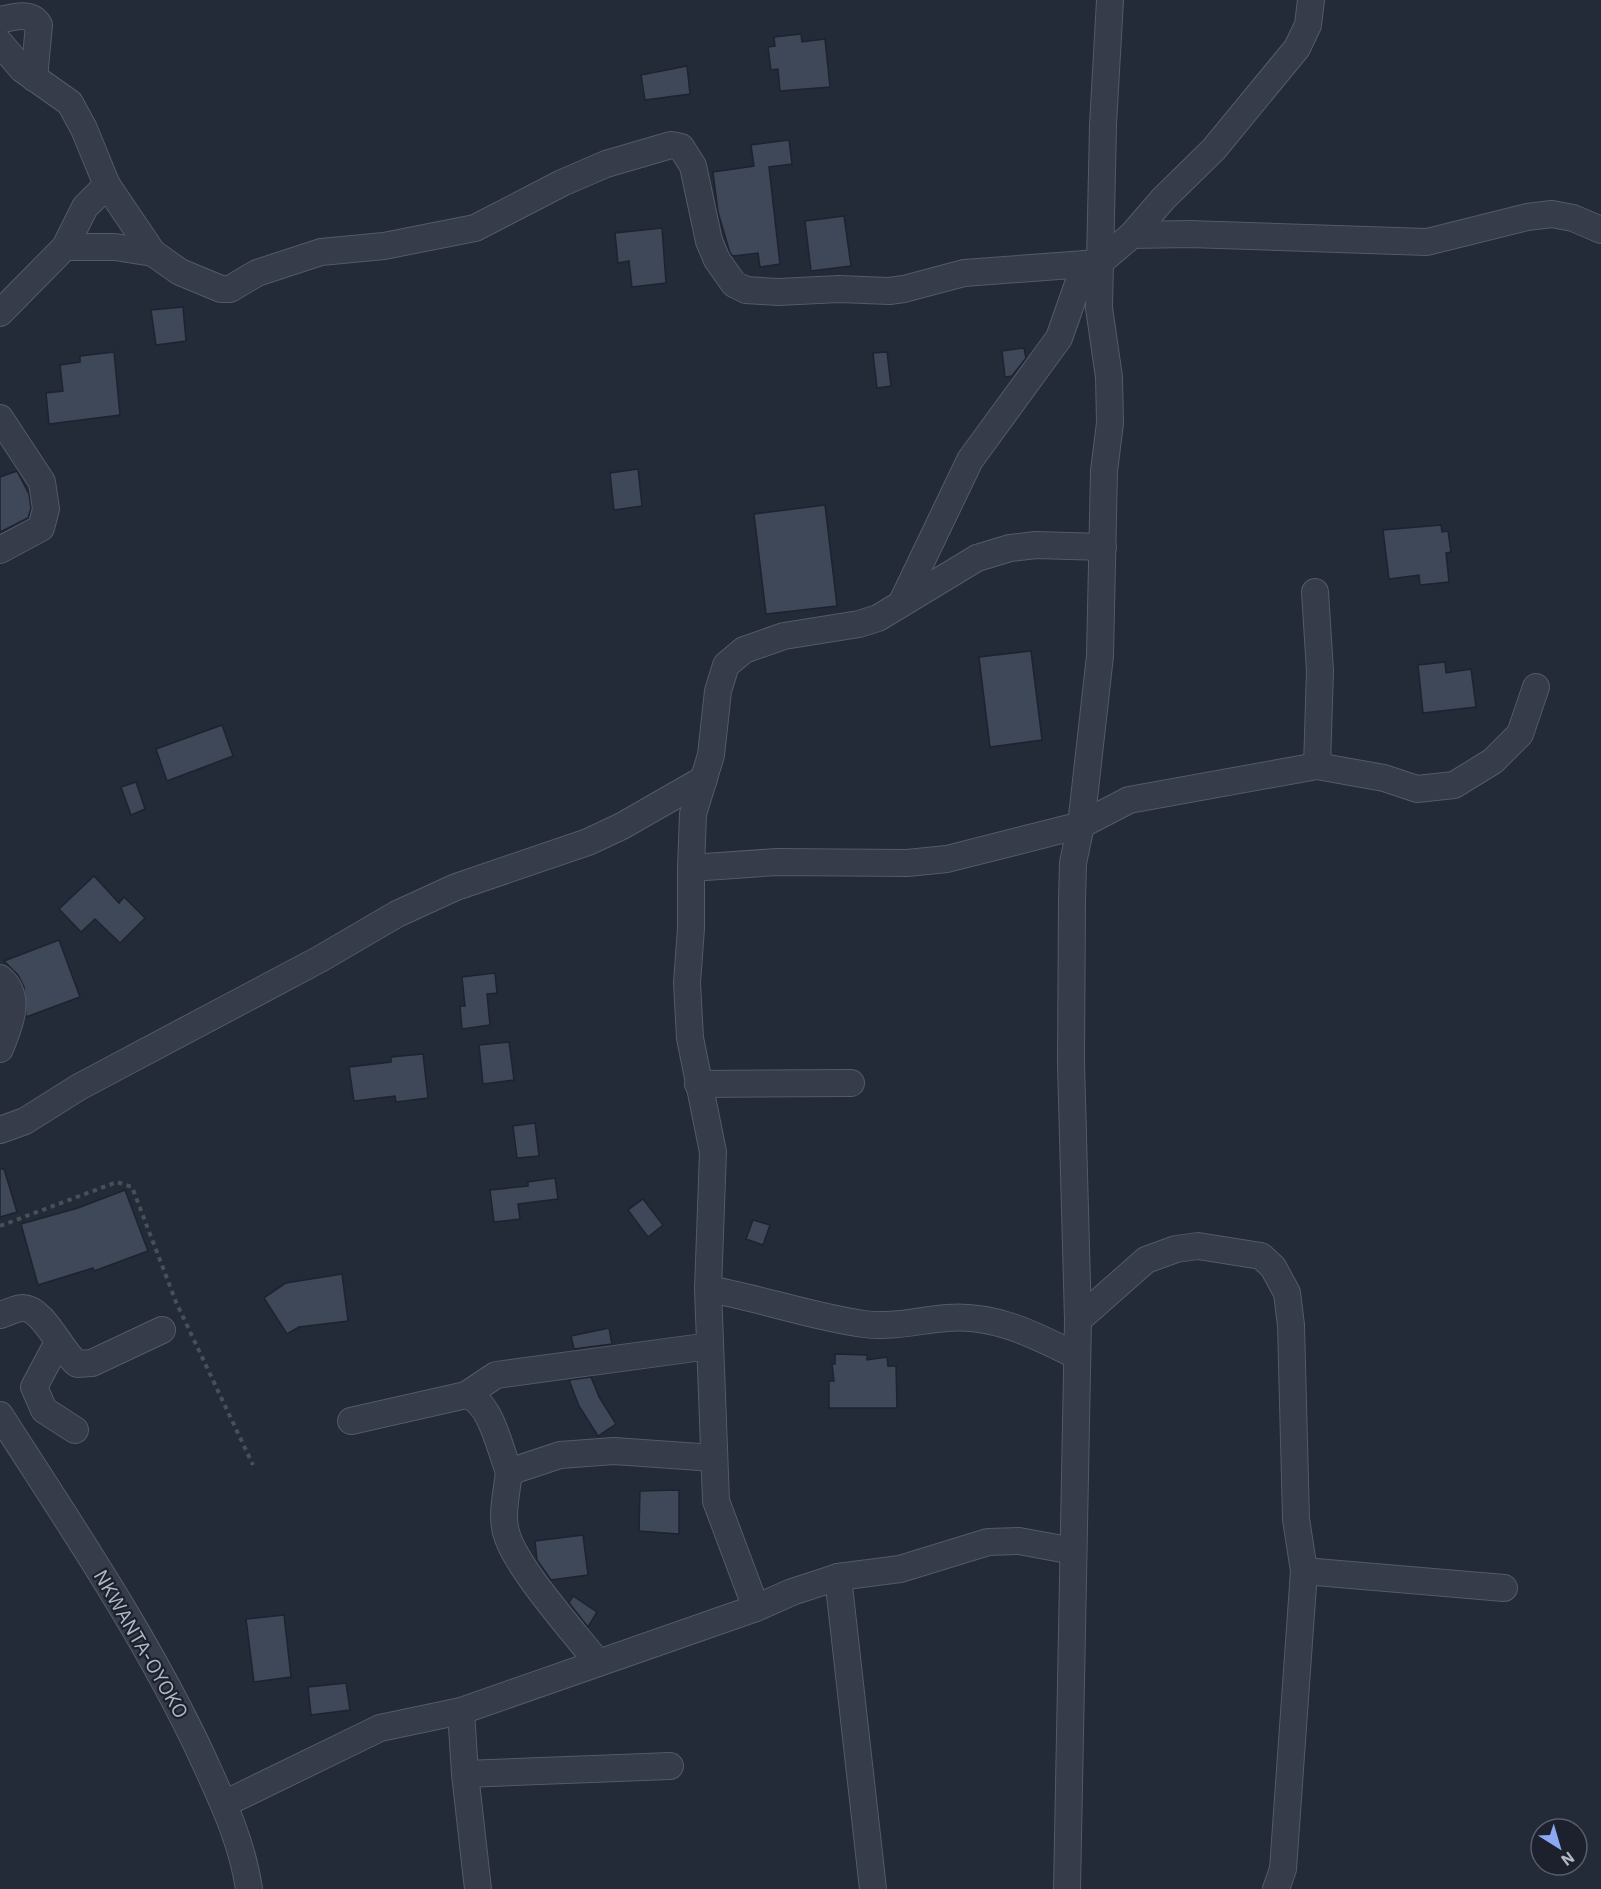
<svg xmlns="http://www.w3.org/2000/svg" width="1601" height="1889" font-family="'IBM Plex Sans',sans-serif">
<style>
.building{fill:#3f4858;stroke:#1e232f;stroke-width:1.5}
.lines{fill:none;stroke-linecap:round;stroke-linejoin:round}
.minor-casing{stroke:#545a66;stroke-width:28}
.path{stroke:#435257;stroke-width:4;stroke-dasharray:4.5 4.5;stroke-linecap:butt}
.minor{stroke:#363c49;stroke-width:26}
.labels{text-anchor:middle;stroke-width:4.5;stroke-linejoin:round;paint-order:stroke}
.street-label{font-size:20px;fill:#b1b7c5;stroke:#1c212d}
</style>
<rect width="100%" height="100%" fill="#232a38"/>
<!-- building -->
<g class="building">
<polygon points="801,34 802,42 825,39 830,87 780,91 778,69 771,70 768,47 775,46 774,37"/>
<polygon points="687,66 690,94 645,100 641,75"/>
<polygon points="789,140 792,164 769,167 780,264 760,267 758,253 733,256 730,253 718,212 713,172 754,166 751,145"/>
<polygon points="844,216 851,266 811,271 805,221"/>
<polygon points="662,228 666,283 632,287 629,261 618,263 615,233"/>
<polygon points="183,307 186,341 156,345 151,310"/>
<polygon points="1024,348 1026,358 1012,376 1005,377 1002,351"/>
<polygon points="114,352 120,415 49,424 46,393 63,391 60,365 80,362 80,356"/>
<polygon points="887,352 891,386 877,388 873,353"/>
<polygon points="638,469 642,506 614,510 610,473"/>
<polygon points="17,471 29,494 31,508 28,518 0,532 0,477"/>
<polygon points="825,505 837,606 766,614 754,514"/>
<polygon points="1441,525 1442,532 1448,531 1451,552 1446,553 1449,582 1420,585 1419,575 1389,579 1383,530"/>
<polygon points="1031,651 1042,740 990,747 979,657"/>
<polygon points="1445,662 1446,673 1471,669 1476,707 1423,713 1418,665"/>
<polygon points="222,725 233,756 167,781 156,749"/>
<polygon points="136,782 145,809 131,815 121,787"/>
<polygon points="94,876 119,903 124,897 145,918 120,943 95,919 81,932 59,909"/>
<polygon points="59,940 80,997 26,1017 24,987 18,975 4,961"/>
<polygon points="495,973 497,993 487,994 490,1025 462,1029 460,1006 465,1006 462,977"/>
<polygon points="509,1042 514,1080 483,1084 479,1045"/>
<polygon points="423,1054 428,1098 396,1102 395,1096 354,1101 349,1067 391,1062 391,1057"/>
<polygon points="535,1123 539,1156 517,1158 513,1126"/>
<polygon points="0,1169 4,1169 17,1212 0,1217"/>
<polygon points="555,1178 558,1199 518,1204 520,1219 494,1222 490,1190 528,1186 528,1182"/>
<polygon points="125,1190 148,1251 94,1271 93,1268 38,1285 21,1224 78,1208"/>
<polygon points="643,1199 663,1225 648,1237 628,1210"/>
<polygon points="753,1220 770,1225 763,1245 746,1239"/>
<polygon points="342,1274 348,1321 299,1327 287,1334 264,1298 286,1283"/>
<polygon points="609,1328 612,1344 574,1349 571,1336"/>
<polygon points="835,1354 867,1355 867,1360 887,1357 888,1366 896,1366 897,1408 829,1408 829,1381 834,1381 832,1364 835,1364"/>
<polygon points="591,1377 599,1397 616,1424 598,1436 579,1406 569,1380"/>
<polygon points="679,1490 679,1534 639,1531 640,1491"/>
<polygon points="583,1535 588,1575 551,1580 537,1560 535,1541"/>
<polygon points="573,1596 597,1612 588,1627 569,1603"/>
<polygon points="284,1615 291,1677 254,1682 246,1619"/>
<polygon points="346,1683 350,1710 311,1715 308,1687"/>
</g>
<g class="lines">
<defs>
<g id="minor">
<path d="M0,20C13,17 31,11 39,25L34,78"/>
<polyline points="0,43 22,69 70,103 84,129 107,185 153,253 180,272 221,289 230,289 257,273 321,252 384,246 475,228 562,183 606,164 671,145 681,147 693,166 709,241 717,260 734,284 746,290 778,292 839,289 889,291 904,289 964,273 1099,263 1132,235 1163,199 1214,149 1297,48 1308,25 1311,0"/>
<polyline points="1132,235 1189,234 1427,242 1527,217 1552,214 1573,218 1601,230"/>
<polyline points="65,247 115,247 153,253"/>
<polyline points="0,313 65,247 85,207 107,185"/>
<polyline points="0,418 42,482 46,509 41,528 0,550"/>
<polyline points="1315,592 1320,671 1317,766"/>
<polyline points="901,604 970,460 1059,338 1085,264"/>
<polyline points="691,868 693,814 711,755 718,691 726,665 744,650 784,636 859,624 878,618 977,558 1010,548 1036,545 1103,547"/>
<path d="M0,978C23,997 9,1026 0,1049"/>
<polyline points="698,1084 851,1083"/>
<polyline points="0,1130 25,1121 79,1087 320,959 397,914 456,887 588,842 622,826 704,779"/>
<path d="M708,1289C760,1298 812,1317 864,1324C892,1328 920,1320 947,1318C995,1314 1035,1335 1077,1356"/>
<path d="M0,1315C7,1313 16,1308 23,1308C43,1308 61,1351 77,1364L92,1363L162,1330"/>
<polyline points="1078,1320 1146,1260 1176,1249 1198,1246 1261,1256 1273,1267 1287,1293 1291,1325 1296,1519 1304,1571 1283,1869 1276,1889"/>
<polyline points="58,1342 34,1387 44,1410 75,1430"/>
<polyline points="466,1395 496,1375 710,1346"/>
<path d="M0,1415C71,1526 146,1636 202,1756C222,1800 242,1841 249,1889"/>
<path d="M351,1421L466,1395C491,1401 500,1450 509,1472"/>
<polyline points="1304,1571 1504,1588"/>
<polyline points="838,1577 873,1889"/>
<polyline points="756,1608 716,1501 708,1289 713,1152 690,1038 687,983 691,928 691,868 777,862 907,863 947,859 1081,825 1129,800 1317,766 1384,778 1417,789 1454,785 1493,761 1520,734 1536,687"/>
<path d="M598,1663C575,1633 514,1566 506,1532C501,1514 507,1491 509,1472L560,1455L614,1451L714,1458"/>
<polyline points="465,1774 670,1766"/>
<polyline points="224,1804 380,1728 461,1711"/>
<polyline points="478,1889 465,1774 461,1711 756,1608 792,1592 838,1577 900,1569 988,1542 1019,1541 1073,1551"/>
<polyline points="1067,1889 1078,1320 1071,1063 1072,899 1073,863 1081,825 1100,656 1104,471 1110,423 1109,377 1099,308 1103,125 1110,0"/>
</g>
</defs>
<!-- minor casing -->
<use href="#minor" class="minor-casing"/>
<!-- path -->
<polyline class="path" points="0,1226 117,1182 132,1187 176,1302 253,1465"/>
<!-- minor -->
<use href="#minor" class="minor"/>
</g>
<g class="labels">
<!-- street labels -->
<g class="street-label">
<text transform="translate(141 1644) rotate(60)" y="7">NKWANTA-OYOKO</text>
</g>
</g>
<!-- north arrow -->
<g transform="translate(1559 1847) rotate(143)"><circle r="28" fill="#1c212d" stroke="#585d6a" stroke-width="1.5"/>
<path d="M0-4.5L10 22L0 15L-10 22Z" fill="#8ba9f0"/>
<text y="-9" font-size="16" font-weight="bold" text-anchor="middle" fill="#b1b7c5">N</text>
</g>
</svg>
